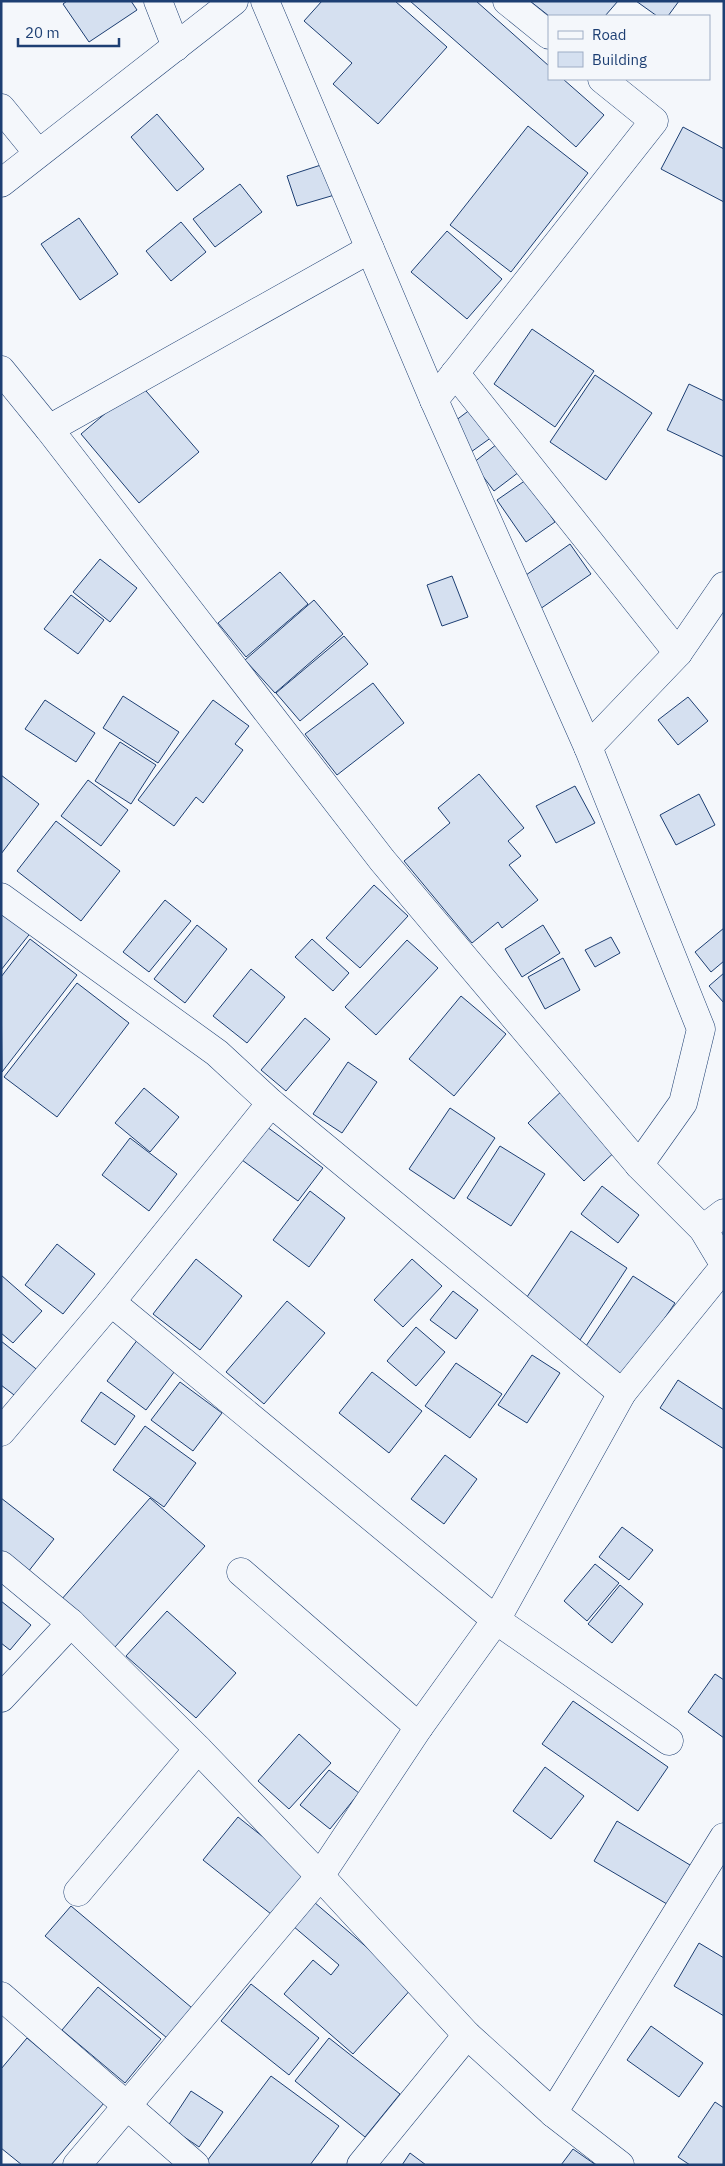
<svg xmlns="http://www.w3.org/2000/svg" width="725" height="2166" font-family="'IBM Plex Sans',sans-serif">
<style>
.building{fill:#d5e0f0;stroke:#1d3f73}
.lines{fill:none;stroke-linecap:round;stroke-linejoin:round}
.street-casing{stroke:#1d3f73;stroke-width:29}
.street{stroke:#f4f7fb;stroke-width:28}
</style>
<rect width="100%" height="100%" fill="#f4f7fb"/>
<!-- building -->
<g class="building">
<polygon points="67,1 131,1 137,10 89,42 63,4"/>
<polygon points="322,1 395,1 447,47 378,124 333,84 352,63 304,21"/>
<polygon points="410,1 476,1 549,66 549,79 563,79 604,115 576,147"/>
<polygon points="530,1 618,1 605,16 549,16"/>
<polygon points="636,1 679,1 668,16 657,16"/>
<polygon points="157,114 204,169 177,191 131,137"/>
<polygon points="528,126 588,173 511,272 450,225"/>
<polygon points="683,127 724,149 724,202 661,169"/>
<polygon points="327,163 338,194 297,206 287,176"/>
<polygon points="240,184 262,212 215,247 193,219"/>
<polygon points="79,218 118,274 80,300 41,244"/>
<polygon points="181,222 206,252 171,281 146,251"/>
<polygon points="447,231 502,279 467,319 411,272"/>
<polygon points="532,329 594,371 555,427 494,384"/>
<polygon points="595,375 652,413 606,480 550,442"/>
<polygon points="140,384 199,452 139,503 81,434"/>
<polygon points="689,384 724,401 724,457 667,430"/>
<polygon points="471,409 492,437 471,452 451,424"/>
<polygon points="497,444 519,472 494,491 473,463"/>
<polygon points="526,480 555,522 526,542 497,500"/>
<polygon points="570,544 591,574 540,609 519,580"/>
<polygon points="100,559 137,588 110,622 73,592"/>
<polygon points="280,572 308,604 246,657 218,623"/>
<polygon points="452,576 468,617 442,626 427,585"/>
<polygon points="71,595 104,620 78,654 44,629"/>
<polygon points="314,600 343,634 275,693 245,660"/>
<polygon points="344,636 368,664 300,721 276,693"/>
<polygon points="373,683 404,723 337,775 305,734"/>
<polygon points="123,696 179,732 158,763 103,728"/>
<polygon points="688,697 708,721 678,745 658,720"/>
<polygon points="45,700 95,733 76,762 25,729"/>
<polygon points="213,700 249,726 235,744 243,750 203,803 196,797 174,826 138,800"/>
<polygon points="120,742 156,765 131,804 95,781"/>
<polygon points="479,774 524,828 508,841 521,856 509,865 538,900 502,928 498,922 472,943 404,861 450,823 438,808"/>
<polygon points="1,775 39,804 1,854"/>
<polygon points="88,780 128,810 101,846 61,816"/>
<polygon points="575,786 595,823 556,843 536,806"/>
<polygon points="699,794 715,825 676,845 660,815"/>
<polygon points="56,821 120,871 81,921 17,871"/>
<polygon points="374,885 408,916 360,968 326,938"/>
<polygon points="165,900 191,921 149,972 123,952"/>
<polygon points="1,908 32,931 1,970"/>
<polygon points="197,925 227,949 185,1003 154,979"/>
<polygon points="543,925 560,953 522,977 505,949"/>
<polygon points="724,928 724,961 711,972 695,952"/>
<polygon points="611,937 620,953 595,967 585,950"/>
<polygon points="30,939 77,975 2,1072 1,977"/>
<polygon points="312,939 349,973 333,991 295,957"/>
<polygon points="407,940 438,968 376,1035 345,1007"/>
<polygon points="563,958 580,990 545,1009 528,977"/>
<polygon points="251,969 285,997 247,1043 213,1016"/>
<polygon points="724,973 724,1003 709,986"/>
<polygon points="77,983 129,1023 57,1117 4,1077"/>
<polygon points="461,996 506,1034 454,1096 409,1059"/>
<polygon points="305,1018 330,1039 286,1091 261,1070"/>
<polygon points="348,1062 377,1082 342,1133 313,1114"/>
<polygon points="566,1087 622,1145 584,1181 528,1123"/>
<polygon points="144,1088 179,1117 150,1152 115,1123"/>
<polygon points="450,1108 495,1138 454,1199 409,1169"/>
<polygon points="267,1127 323,1168 298,1201 242,1160"/>
<polygon points="130,1138 177,1174 149,1211 102,1175"/>
<polygon points="500,1146 545,1174 511,1226 467,1198"/>
<polygon points="602,1186 639,1215 618,1243 581,1214"/>
<polygon points="310,1191 345,1218 309,1267 273,1240"/>
<polygon points="571,1231 627,1268 580,1340 523,1303"/>
<polygon points="57,1244 95,1274 63,1314 25,1285"/>
<polygon points="196,1259 242,1296 200,1350 153,1314"/>
<polygon points="412,1259 442,1286 403,1327 374,1300"/>
<polygon points="1,1275 42,1311 13,1343 1,1333"/>
<polygon points="633,1276 675,1303 625,1377 584,1349"/>
<polygon points="453,1291 478,1310 456,1339 430,1320"/>
<polygon points="287,1301 325,1333 264,1404 226,1372"/>
<polygon points="416,1327 445,1352 416,1386 387,1361"/>
<polygon points="141,1335 180,1364 146,1410 107,1381"/>
<polygon points="1,1341 40,1372 18,1398 1,1385"/>
<polygon points="532,1355 560,1373 527,1423 498,1405"/>
<polygon points="456,1363 502,1394 470,1438 425,1406"/>
<polygon points="372,1372 422,1411 389,1453 339,1413"/>
<polygon points="678,1380 724,1410 724,1449 660,1408"/>
<polygon points="180,1382 222,1413 193,1451 151,1420"/>
<polygon points="101,1392 135,1416 115,1445 81,1421"/>
<polygon points="145,1426 196,1463 164,1507 113,1470"/>
<polygon points="445,1455 477,1479 444,1524 411,1499"/>
<polygon points="1,1498 54,1539 24,1577 1,1559"/>
<polygon points="150,1498 205,1546 115,1647 61,1600"/>
<polygon points="622,1527 653,1550 629,1580 599,1557"/>
<polygon points="595,1564 619,1583 587,1621 564,1601"/>
<polygon points="620,1585 643,1604 612,1643 588,1624"/>
<polygon points="1,1601 31,1625 10,1650 1,1643"/>
<polygon points="167,1611 236,1673 196,1718 126,1656"/>
<polygon points="715,1674 724,1680 724,1738 688,1712"/>
<polygon points="573,1701 668,1767 638,1811 542,1744"/>
<polygon points="299,1734 331,1763 289,1809 258,1781"/>
<polygon points="545,1767 584,1796 551,1839 513,1811"/>
<polygon points="329,1770 359,1793 330,1829 300,1805"/>
<polygon points="238,1817 311,1875 276,1918 203,1860"/>
<polygon points="617,1821 695,1868 672,1907 594,1861"/>
<polygon points="314,1902 413,1987 353,2054 284,1994 313,1960 331,1975 339,1965 293,1926"/>
<polygon points="71,1906 198,2013 173,2043 45,1936"/>
<polygon points="699,1943 724,1958 724,2016 674,1986"/>
<polygon points="251,1984 319,2038 289,2075 221,2021"/>
<polygon points="98,1987 161,2039 125,2083 62,2030"/>
<polygon points="651,2026 703,2063 679,2097 627,2060"/>
<polygon points="27,2038 104,2103 51,2165 22,2165 1,2148 1,2069"/>
<polygon points="329,2038 400,2094 365,2137 295,2081"/>
<polygon points="271,2076 339,2126 310,2165 204,2165"/>
<polygon points="191,2091 223,2112 199,2147 168,2126"/>
<polygon points="715,2102 724,2108 724,2165 690,2165 678,2157"/>
<polygon points="573,2149 596,2165 561,2165"/>
<polygon points="410,2153 426,2165 402,2165"/>
</g>
<g class="lines">
<defs>
<g id="street">
<polyline points="158,1 176,47"/>
<polyline points="265,1 434,400 588,747 701,1029 683,1103 639,1165"/>
<polyline points="507,1 549,35"/>
<polyline points="1,108 38,153"/>
<polyline points="1,183 234,1"/>
<polyline points="1,370 49,429 382,860 639,1165 703,1229 724,1264"/>
<polyline points="455,373 678,653"/>
<polyline points="434,400 654,121 602,79"/>
<polyline points="49,429 370,249"/>
<polyline points="588,747 678,653 724,586"/>
<polyline points="1,897 217,1053 271,1103 622,1393"/>
<polyline points="703,1229 724,1213"/>
<polyline points="111,1302 496,1620 669,1741"/>
<polyline points="1,1432 111,1302 271,1103"/>
<polyline points="1,1565 71,1623 198,1749 320,1876 467,2035 553,2113 620,2165"/>
<polyline points="241,1572 419,1727"/>
<polyline points="1,1698 71,1623"/>
<polyline points="78,1892 198,1749"/>
<polyline points="1,1996 195,2165"/>
<polyline points="553,2113 724,1837"/>
<polyline points="77,2165 320,1876 419,1727 496,1620 622,1393 724,1267"/>
<polyline points="361,2165 467,2035"/>
</g>
</defs>
<!-- street casing -->
<use href="#street" class="street-casing"/>
<!-- street -->
<use href="#street" class="street"/>
</g>
<!-- border -->
<rect width="725" height="2166" fill="none" stroke="#1d3f73" stroke-width="5"/>
<!-- legend -->
<rect x="548" y="15" width="162" height="65" fill="#f4f7fb" stroke="#9eadc5"/>
<rect x="558" y="31" width="25" height="8" fill="#f4f7fb" stroke="#9eadc5"/>
<text x="592" y="40" font-size="15" fill="#1d3f73">Road</text>
<rect x="558" y="52" width="25" height="15" fill="#d5e0f0" stroke="#9eadc5"/>
<text x="592" y="65" font-size="15" fill="#1d3f73">Building</text>
<!-- scale -->
<path d="M18 38v8h101v-8" fill="none" stroke="#1d3f73" stroke-width="2.5"/>
<text x="25" y="38" font-size="15" fill="#1d3f73" stroke="#f4f7fb" stroke-width="4" paint-order="stroke">20 m</text>
</svg>
